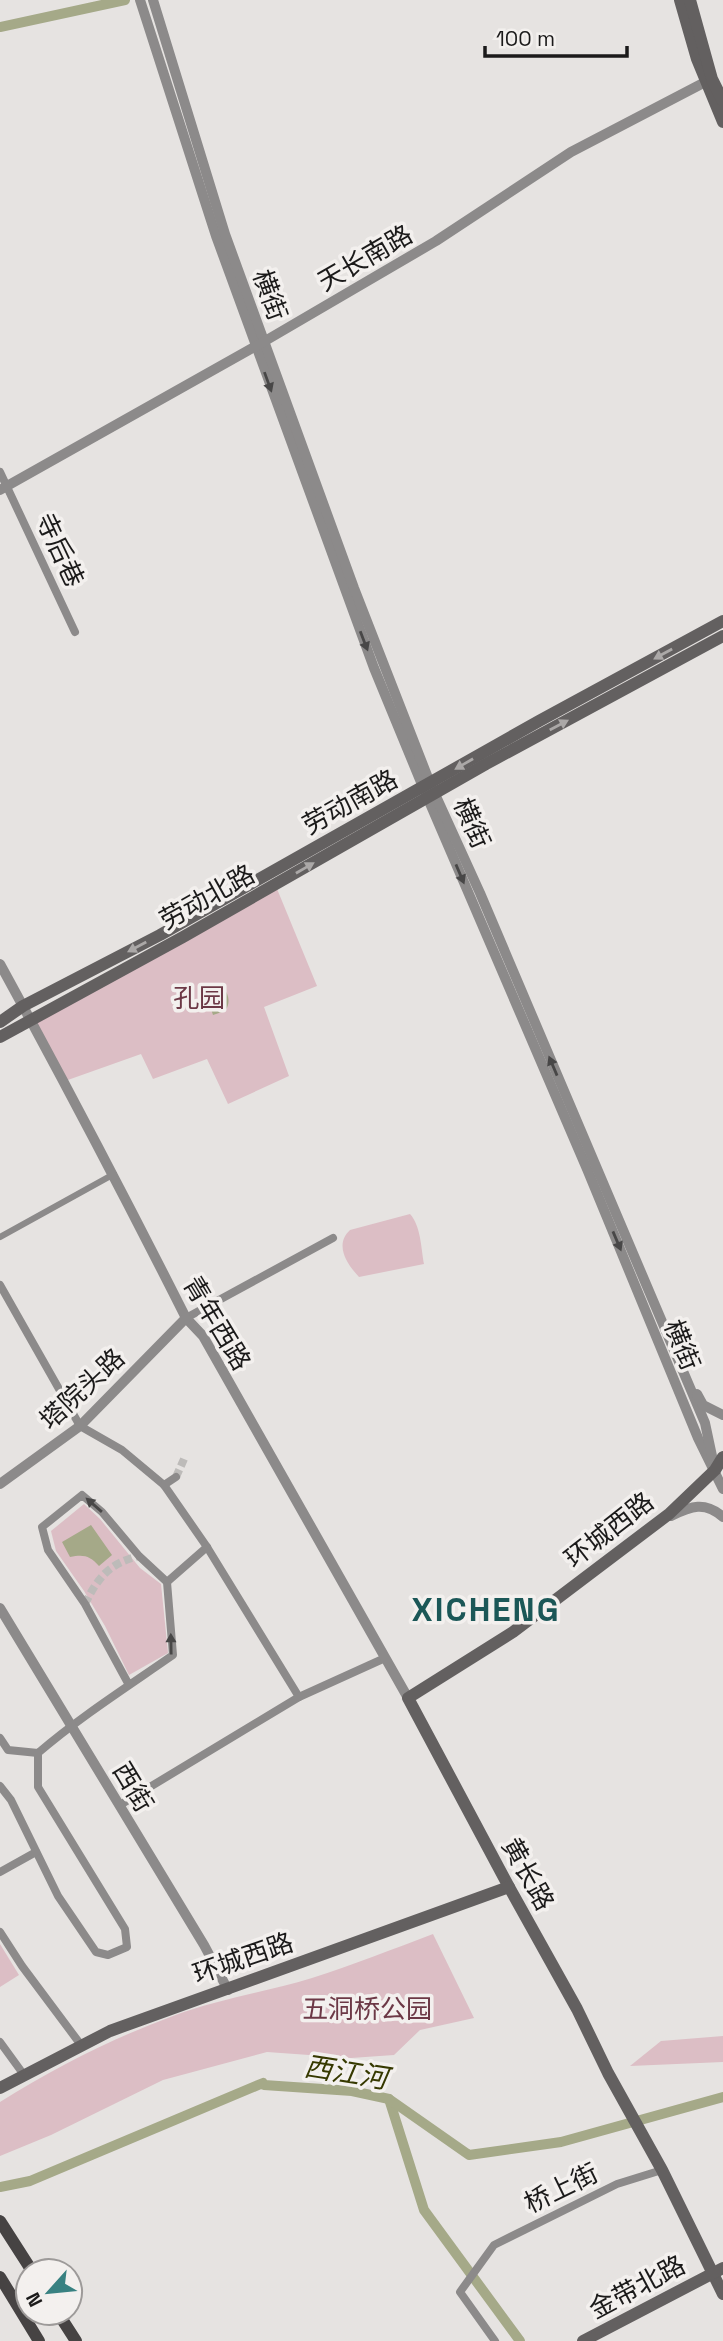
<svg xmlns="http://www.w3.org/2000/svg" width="723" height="2341" font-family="'Space Grotesk','Noto Sans SC',sans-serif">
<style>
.green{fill:#dcbec5}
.water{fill:#a5a988}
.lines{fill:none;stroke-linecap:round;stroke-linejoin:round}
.canal{stroke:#a5a988;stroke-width:10}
.minor-tunnel{stroke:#bdbbb9;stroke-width:8;stroke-dasharray:8 4;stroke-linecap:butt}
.pedestrian{stroke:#8c8a8a;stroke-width:6}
.minor{stroke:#8c8a8a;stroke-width:8}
.tertiary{stroke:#8c8a8a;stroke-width:10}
.secondary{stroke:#636060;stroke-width:12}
.primary{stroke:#464343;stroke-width:12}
.oneway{fill:#484747}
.oneway2{fill:#aba8a7}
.labels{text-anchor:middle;stroke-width:7;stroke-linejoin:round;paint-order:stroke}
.street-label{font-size:26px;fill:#1b1a1a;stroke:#f3f0ee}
.park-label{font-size:26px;fill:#6c3846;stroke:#f3f0ee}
.water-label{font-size:28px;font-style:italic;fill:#363900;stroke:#f3f0ee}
.district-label{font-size:33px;font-weight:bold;letter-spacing:2px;fill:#1b5757;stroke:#f3f0ee}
</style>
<rect width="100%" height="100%" fill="#e6e3e1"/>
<!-- green -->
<g class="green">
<polygon points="275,884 317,986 264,1007 289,1076 228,1104 207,1059 153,1079 141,1054 65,1081 30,1019"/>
<path d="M410,1214C421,1226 421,1248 424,1264L359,1277C347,1264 334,1245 350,1230Z"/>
<polygon points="84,1504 100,1519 140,1568 161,1584 168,1653 129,1675 105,1626 84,1591 56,1551 51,1531"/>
<path d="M433,1934L474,2018L420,2030L394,2055L351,2058L267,2052L163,2080L51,2135L0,2156V2102C54,2068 113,2038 173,2016C218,1999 266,1992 312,1978C353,1965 393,1949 433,1934Z"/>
<polygon points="0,1944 19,1975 0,1987"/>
<polygon points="723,2036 723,2062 630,2066 661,2041"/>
</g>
<!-- water -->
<g class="water">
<path d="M217,984C228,988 232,1002 225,1011L213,1015L204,988Z"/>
<path d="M91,1525L112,1555L99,1566C90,1556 84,1554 70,1557L62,1542Z"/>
</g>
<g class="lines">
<!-- canal -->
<g class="canal">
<polyline points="0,27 125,0"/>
<polyline points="389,2099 424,2210 520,2341"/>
<polyline points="0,2187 30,2181 263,2083 264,2085 352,2091 389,2099 469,2155 561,2142 723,2097"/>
</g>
<!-- minor-tunnel -->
<g class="minor-tunnel">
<polyline points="176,1477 184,1459"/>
<path d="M85,1604C98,1577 110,1563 139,1556"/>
</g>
<!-- pedestrian -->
<polyline class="pedestrian" points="0,1237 114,1174"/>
<!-- minor -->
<g class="minor">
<polyline points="0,472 75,632"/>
<polyline points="0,1285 80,1426 122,1450 164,1485 207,1547 299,1697"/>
<polyline points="186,1318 333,1238"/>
<polyline points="164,1485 176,1477"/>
<polyline points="167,1582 207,1547"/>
<path d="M0,1738L8,1750L38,1753C80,1717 127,1687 173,1655L167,1582L139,1556L102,1512L82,1495L42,1527L48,1550L85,1604L129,1685"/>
<polyline points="0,1786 11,1800 58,1896 96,1952 108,1955 127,1947 125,1929 38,1787 38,1753"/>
<polyline points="120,1805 299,1697 385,1658"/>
<polyline points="0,1872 36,1852"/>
<polyline points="0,1932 22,1966 81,2045"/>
<polyline points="0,2042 24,2075"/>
<polyline points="495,2341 460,2292 494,2245 617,2184 662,2170"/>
</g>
<!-- tertiary -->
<g class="tertiary">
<polyline points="140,0 216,236 374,668 423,787 587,1169 698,1438 723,1489"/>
<polyline points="153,0 225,234 354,588 430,783 480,893 705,1423 712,1456"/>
<polyline points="0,490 265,341 436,241 571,152 711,79"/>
<path d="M0,964C64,1081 126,1199 186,1318L203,1336L408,1698"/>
<polyline points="697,1394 703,1405 723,1415"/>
<polyline points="0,1484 80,1426 186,1318"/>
<path d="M671,1516C691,1506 705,1501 723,1517"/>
<polyline points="0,1608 204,1945 228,1990"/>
</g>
<!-- secondary -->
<g class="secondary">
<polyline points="680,0 697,59 723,122"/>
<polyline points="690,0 712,79 723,101"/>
<polyline points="0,1022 23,1006 160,935 539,721 723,621"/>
<polyline points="0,1037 183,937 486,764 723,636"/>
<polyline points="723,1457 715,1470 669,1514 513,1632 408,1698 509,1887 577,2009 608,2073 662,2170 723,2294"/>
<polyline points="0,2088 110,2031 509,1887"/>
<polyline points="583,2341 723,2268"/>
</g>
<!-- primary -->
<g class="primary">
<polyline points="0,2221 32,2271"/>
<polyline points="0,2277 39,2341"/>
<polyline points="58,2313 76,2341"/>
</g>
</g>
<!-- one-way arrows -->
<defs><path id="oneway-solid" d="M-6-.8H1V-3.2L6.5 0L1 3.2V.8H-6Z" transform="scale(1.75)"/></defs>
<g class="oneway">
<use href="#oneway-solid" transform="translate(268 382) rotate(70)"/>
<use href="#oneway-solid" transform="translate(364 641) rotate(69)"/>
<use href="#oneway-solid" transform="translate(460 874) rotate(67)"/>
<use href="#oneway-solid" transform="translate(553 1066) rotate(-113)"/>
<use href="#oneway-solid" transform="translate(617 1241) rotate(67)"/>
<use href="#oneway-solid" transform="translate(94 1505) rotate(-139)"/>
<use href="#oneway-solid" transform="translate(171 1644) rotate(-91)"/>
</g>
<g class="oneway2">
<use href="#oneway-solid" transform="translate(663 654) rotate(151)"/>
<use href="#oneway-solid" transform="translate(559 725) rotate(-28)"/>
<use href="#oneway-solid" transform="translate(464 764) rotate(150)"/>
<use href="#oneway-solid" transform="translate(305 868) rotate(-30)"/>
<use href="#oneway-solid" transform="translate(137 947) rotate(152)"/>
</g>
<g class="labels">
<!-- street labels -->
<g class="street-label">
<text transform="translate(365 258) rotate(-30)" y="9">天长南路</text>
<text transform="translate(270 295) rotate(70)" y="9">横街</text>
<text transform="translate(60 550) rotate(65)" y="9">寺后巷</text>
<text transform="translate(350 802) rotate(-29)" y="9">劳动南路</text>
<text transform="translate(472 823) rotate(66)" y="9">横街</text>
<text transform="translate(207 897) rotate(-29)" y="9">劳动北路</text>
<text transform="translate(217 1323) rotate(59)" y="9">青年西路</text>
<text transform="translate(682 1345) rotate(68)" y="9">横街</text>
<text transform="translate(82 1389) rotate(-43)" y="9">塔院头路</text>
<text transform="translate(609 1530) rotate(-38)" y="9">环城西路</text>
<text transform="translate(133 1787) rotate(59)" y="9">西街</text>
<text transform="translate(528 1874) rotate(61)" y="9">黄长路</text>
<text transform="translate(243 1958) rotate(-19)" y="9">环城西路</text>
<text transform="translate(561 2188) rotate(-26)" y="9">桥上街</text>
<text transform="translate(637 2287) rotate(-28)" y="9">金带北路</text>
</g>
<!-- park labels -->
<g class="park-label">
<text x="199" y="1007">孔园</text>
<text x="367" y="2018">五洞桥公园</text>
</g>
<!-- water labels -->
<g class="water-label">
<text transform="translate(346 2072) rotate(9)" y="10">西江河</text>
</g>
<!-- district labels -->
<g class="district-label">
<text x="486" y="1621">XICHENG</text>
</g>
</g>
<!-- north arrow -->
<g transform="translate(49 2292) rotate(243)"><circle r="33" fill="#f3f0ee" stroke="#9d9a99" stroke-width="2"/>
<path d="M0-5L12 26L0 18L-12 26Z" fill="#388181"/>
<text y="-10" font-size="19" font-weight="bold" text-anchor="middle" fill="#1b1a1a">N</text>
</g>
<!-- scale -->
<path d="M485 46v10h142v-10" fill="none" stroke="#1b1a1a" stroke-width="3.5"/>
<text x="496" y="46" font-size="21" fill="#1b1a1a" stroke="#f3f0ee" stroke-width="5" paint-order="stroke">100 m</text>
</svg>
